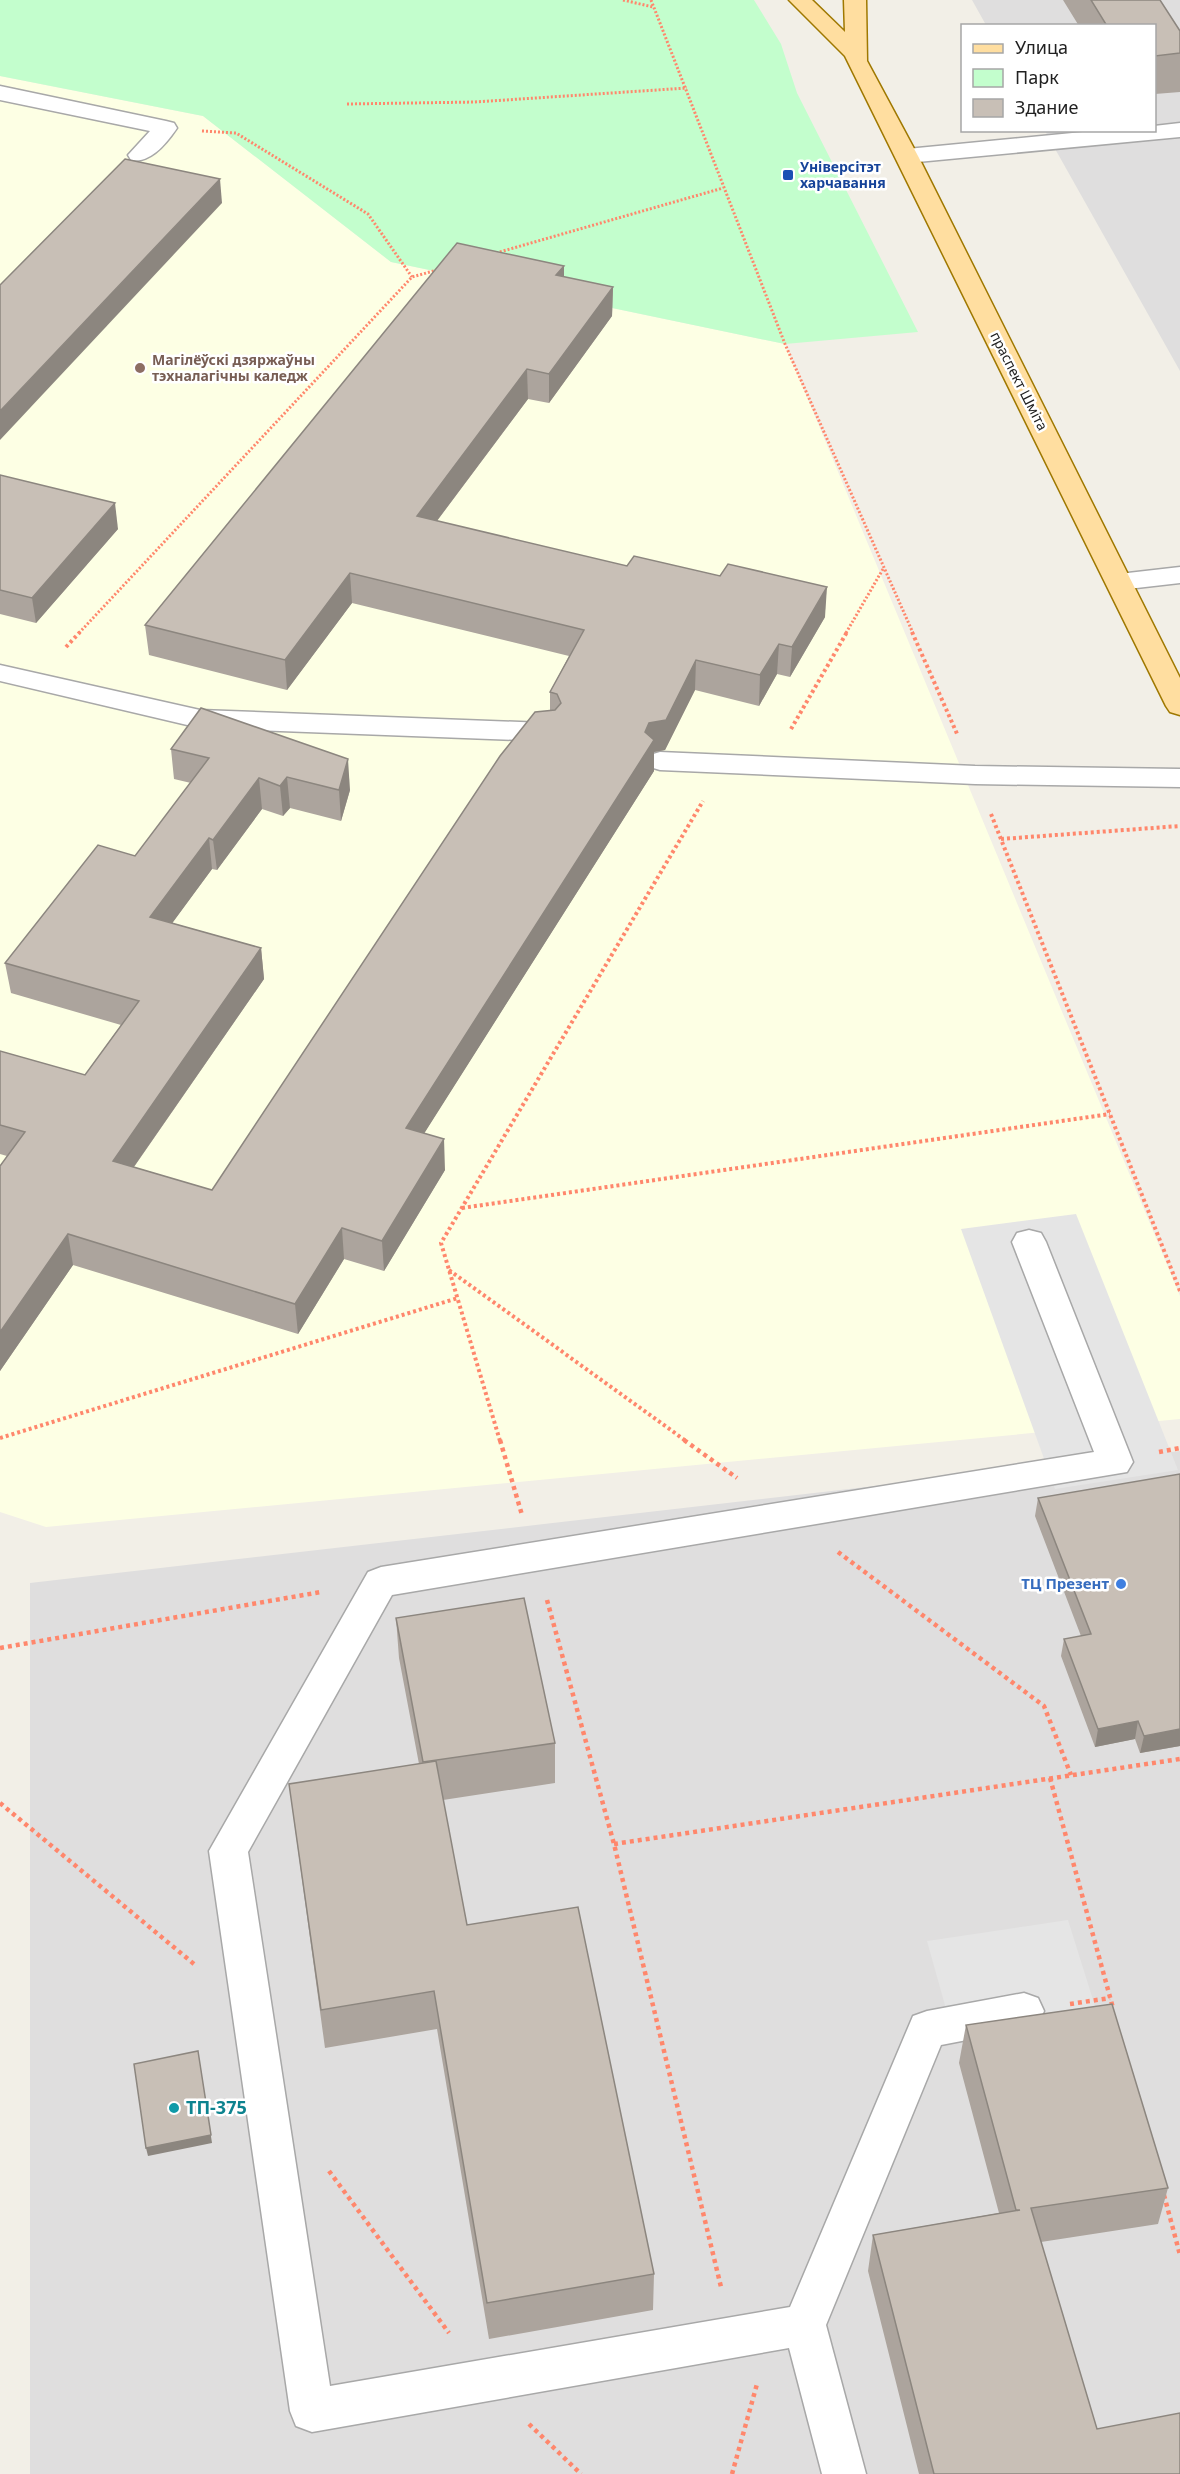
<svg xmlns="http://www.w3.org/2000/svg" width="1180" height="2474" font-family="'Noto Sans',sans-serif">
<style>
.residential{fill:#dfdede}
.education{fill:#fdffe4}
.park{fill:#c3fecd}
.parking{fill:#e5e5e5}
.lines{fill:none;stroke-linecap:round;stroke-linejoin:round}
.minor-casing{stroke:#a8a8a8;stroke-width:3}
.major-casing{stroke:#9f7800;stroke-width:3}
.path-far2{stroke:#ff876c;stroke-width:3;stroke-dasharray:2 2;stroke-linecap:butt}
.path-far1{stroke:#ff876c;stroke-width:4;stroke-dasharray:3 3;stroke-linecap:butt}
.path{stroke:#ff876c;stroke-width:4.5;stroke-dasharray:4 4;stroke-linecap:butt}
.minor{fill:#fff;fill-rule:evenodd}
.major{fill:#ffdea0;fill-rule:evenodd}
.wall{fill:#aca49d}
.shaded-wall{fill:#8c867f}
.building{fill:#c8bfb6;stroke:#8c867f;stroke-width:1.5}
.transit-dot{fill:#1a4fb4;stroke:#fff;stroke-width:2}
.education-dot{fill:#8d6e63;stroke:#fff;stroke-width:2}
.shop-dot{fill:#3f7fe0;stroke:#fff;stroke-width:2}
.culture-dot{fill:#0f9aa8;stroke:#fff;stroke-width:2}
.labels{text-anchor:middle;stroke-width:5;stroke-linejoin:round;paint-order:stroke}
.far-transit-label{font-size:14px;font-weight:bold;fill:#164399;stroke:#fff;text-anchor:start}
.far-education-label{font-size:14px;font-weight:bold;fill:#785e54;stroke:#fff;text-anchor:start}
.far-street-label{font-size:14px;fill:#212121;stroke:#fff}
.shop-label{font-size:15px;font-weight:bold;fill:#366cbe;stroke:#fff;text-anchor:end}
.near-culture-label{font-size:18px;font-weight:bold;fill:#0d838f;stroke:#fff;text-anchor:start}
</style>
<rect width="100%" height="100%" fill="#f2efe7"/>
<!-- residential -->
<g class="residential">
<polygon points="972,0 1180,0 1180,371 1045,131 1154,130 1154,26 986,25"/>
<polygon points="1180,1451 1180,2474 30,2474 30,1583"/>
</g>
<!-- education -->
<polygon class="education" points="0,76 203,116 391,262 785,344 1180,1296 1180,1419 46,1527 0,1512"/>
<!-- park -->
<polygon class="park" points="0,0 754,0 781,44 797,93 918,332 785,344 391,262 203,116 0,76"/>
<!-- parking -->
<g class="parking">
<polygon points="1076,1214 1178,1470 1055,1489 961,1229"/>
<polygon points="1068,1920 1099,2019 955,2041 927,1941"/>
</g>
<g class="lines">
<defs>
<g id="minor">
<path d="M0,86L166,121L174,123L177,128C167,143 150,164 131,160L128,155L150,131L0,100Z"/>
<polygon points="1180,123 1180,137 907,163 899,161 896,156 899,151 907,149 1103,130 1154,130 1154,126"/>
<polygon points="1180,567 1180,583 1119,590 1110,588 1106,582 1110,576 1119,574"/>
<polygon points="0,665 200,710 545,723 555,726 559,732 555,738 545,741 200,728 0,681"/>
<polygon points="660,752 975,766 1180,769 1180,787 975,784 660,770 650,767 646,761 650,755"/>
<polygon points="1029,1230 1041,1233 1046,1242 1133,1462 1127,1472 392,1595 248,1852 330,2386 790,2307 913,2016 927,2011 1024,1993 1038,1998 1044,2011 1038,2024 1024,2029 941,2045 826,2325 866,2474 822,2474 789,2348 312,2432 296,2426 290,2411 209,1851 368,1572 381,1567 1094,1452 1012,1242 1017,1233"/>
</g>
<polygon id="major" points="789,0 812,0 845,32 844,0 866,0 867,61 918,156 1180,678 1180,715 1170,712 1166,706 845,56"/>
</defs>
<!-- minor casing -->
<use href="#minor" class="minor-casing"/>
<!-- major casing -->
<use href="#major" class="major-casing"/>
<!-- path-far2 -->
<g class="path-far2">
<polyline points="623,0 653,7"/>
<polyline points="651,0 785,344 913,633"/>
<polyline points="347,104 475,102 687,88"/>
<polyline points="202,131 236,133 368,214 412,277"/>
<polyline points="496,253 723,188"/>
<polyline points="79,633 412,277 437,270"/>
<polyline points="846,633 883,569"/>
</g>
<!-- path-far1 -->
<g class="path-far1">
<polyline points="912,632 958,736"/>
<polyline points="66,647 80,632"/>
<polyline points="791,729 847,632"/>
<polyline points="991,814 1180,1291"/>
<polyline points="1001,839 1180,826"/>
<polyline points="462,1208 1110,1114"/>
<polyline points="449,1270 686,1441"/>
<polyline points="0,1438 458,1298"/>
<polyline points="500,1441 441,1243 703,801"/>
</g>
<!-- path -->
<g class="path">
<polyline points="500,1440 522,1515"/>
<polyline points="684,1440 737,1478"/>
<polyline points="1159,1452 1180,1448"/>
<polyline points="838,1552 1044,1706 1071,1775"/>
<polyline points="547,1600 614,1844 721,2287"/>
<polyline points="0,1648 321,1592"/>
<polyline points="1050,1778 1113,2008"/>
<polyline points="0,1803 194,1964"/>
<polyline points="614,1844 1180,1759"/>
<polyline points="1070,2004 1110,1998"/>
<polyline points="329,2171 449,2333"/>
<polyline points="1164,2195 1180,2255"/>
<polyline points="529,2424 581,2474"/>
<polyline points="732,2474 757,2384"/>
</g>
<!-- minor -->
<use href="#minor" class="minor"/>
<!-- major -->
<use href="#major" class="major"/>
</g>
<!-- wall -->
<g class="wall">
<polygon points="1063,0 1160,0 1180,31 1180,92 1155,94 1155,26 1079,26"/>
<polygon points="564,266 564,277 613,287 612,316 549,403 528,399 437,521 825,617 790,677 777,674 759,706 695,690 665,750 654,752 654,771 424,1133 445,1170 384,1271 344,1259 298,1334 73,1265 0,1371 0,1166 7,1156 0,1154 0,1051 85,1075 121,1025 11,993 5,963 135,856 191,783 174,779 171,749 350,790 341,821 290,808 283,816 262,809 217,870 212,869 172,923 261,948 264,979 134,1167 212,1190 550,710 550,692 569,656 352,603 287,690 149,655 145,625"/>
<polygon points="0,475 118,529 36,623 0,614"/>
<polygon points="1038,1498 1180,1746 1140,1753 1135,1739 1095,1747 1061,1656 1064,1639 1081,1636 1035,1516"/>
<polygon points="396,1618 555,1743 555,1783 443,1800 467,1925 654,2274 653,2310 489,2339 437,2029 325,2048 289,1784 419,1764 399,1658"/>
<polygon points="966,2025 1168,2188 1158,2224 1041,2242 1097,2429 1180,2474 919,2474 868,2271 873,2235 999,2213 959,2063"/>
</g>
<!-- shaded-wall -->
<g class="shaded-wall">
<polygon points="220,179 222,203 0,440 0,411"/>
<polygon points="564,266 564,295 556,275"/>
<polygon points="613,287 612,316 549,403 549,374"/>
<polygon points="527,369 528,399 418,546 417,516"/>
<polygon points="115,503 118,529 36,623 32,598"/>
<polygon points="350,573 352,603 287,690 285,660"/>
<polygon points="827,587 825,617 790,677 792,647"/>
<polygon points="779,644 777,674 759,706 760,675"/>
<polygon points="696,660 695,690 665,750 654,752 654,771 408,1159 406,1128 645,732 649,723"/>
<polygon points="348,759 350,790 341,821 339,790"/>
<polygon points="287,777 290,808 283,816 280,786"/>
<polygon points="259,778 262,809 217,870 213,840"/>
<polygon points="209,838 212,869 154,948 150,917"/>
<polygon points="261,948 264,979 117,1191 113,1161"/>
<polygon points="444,1139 445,1170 384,1271 382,1241"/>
<polygon points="342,1228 344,1259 298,1334 295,1304"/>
<polygon points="68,1234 73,1265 0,1371 0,1332"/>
<polygon points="1138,1721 1135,1739 1095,1747 1098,1729"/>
<polygon points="1180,1729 1180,1746 1140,1753 1144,1736"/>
<polygon points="198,2051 212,2143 148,2156 146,2148"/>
</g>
<!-- building -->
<g class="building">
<polygon points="1091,0 1160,0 1180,31 1180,53 1155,56 1155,26 1107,26"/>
<polygon points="125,159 220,179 0,411 0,285"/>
<polygon points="457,243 564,266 556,275 613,287 549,374 527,369 417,516 627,566 634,556 720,576 728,564 827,587 792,647 779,644 760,675 696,660 666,720 649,723 645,732 654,740 406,1128 444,1139 382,1241 342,1228 295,1304 68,1234 0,1332 0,1166 25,1132 0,1125 0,1051 85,1075 139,1001 5,963 98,845 135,856 209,758 171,749 201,708 348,759 339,790 287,777 280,786 259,778 213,840 209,838 150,917 261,948 113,1161 212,1190 500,756 535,712 555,710 561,703 557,694 550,692 584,630 350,573 285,660 145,625"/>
<polygon points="0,475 115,503 32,598 0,590"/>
<polygon points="1180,1474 1180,1729 1144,1736 1138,1721 1098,1729 1064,1639 1091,1634 1038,1498"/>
<polygon points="524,1598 555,1743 423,1762 396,1618"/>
<polygon points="436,1761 467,1925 578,1907 654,2274 487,2303 434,1991 321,2010 289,1784"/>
<polygon points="1112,2004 1168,2188 1031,2208 1097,2429 1180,2413 1180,2474 934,2474 873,2235 1020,2210 1016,2210 966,2025"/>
<polygon points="198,2051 211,2135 146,2148 134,2064"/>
</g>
<!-- markers -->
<rect class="transit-dot" x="782" y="169" width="12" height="12" rx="3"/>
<circle class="education-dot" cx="140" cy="368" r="6"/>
<circle class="shop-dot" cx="1121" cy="1584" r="6"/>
<circle class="culture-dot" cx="174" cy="2108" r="6"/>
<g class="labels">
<!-- far-transit labels -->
<g class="far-transit-label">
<text x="800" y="172">Універсітэт<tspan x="800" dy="16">харчавання</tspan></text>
</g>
<!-- far-education labels -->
<g class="far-education-label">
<text x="152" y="365">Магілёўскі дзяржаўны<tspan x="152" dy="16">тэхналагічны каледж</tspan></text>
</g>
<!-- far-street labels -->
<g class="far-street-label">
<text transform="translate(1019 381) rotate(63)" y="5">праспект Шміта</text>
</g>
<!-- shop labels -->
<g class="shop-label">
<text x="1109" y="1589">ТЦ Презент</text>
</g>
<!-- near-culture labels -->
<g class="near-culture-label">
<text x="186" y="2114">ТП-375</text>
</g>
</g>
<!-- legend -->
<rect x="961" y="24" width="195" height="108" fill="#ffffff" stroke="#a6a6a6" stroke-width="1.5"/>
<rect x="973" y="44" width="30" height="9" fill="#ffdea0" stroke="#a6a6a6" stroke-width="1.5"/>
<text x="1015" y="54" font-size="18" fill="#212121">Улица</text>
<rect x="973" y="69" width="30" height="18" fill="#c3fecd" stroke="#a6a6a6" stroke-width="1.5"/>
<text x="1015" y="84" font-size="18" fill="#212121">Парк</text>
<rect x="973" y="99" width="30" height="18" fill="#c8bfb6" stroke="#a6a6a6" stroke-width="1.5"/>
<text x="1015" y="114" font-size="18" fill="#212121">Здание</text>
</svg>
